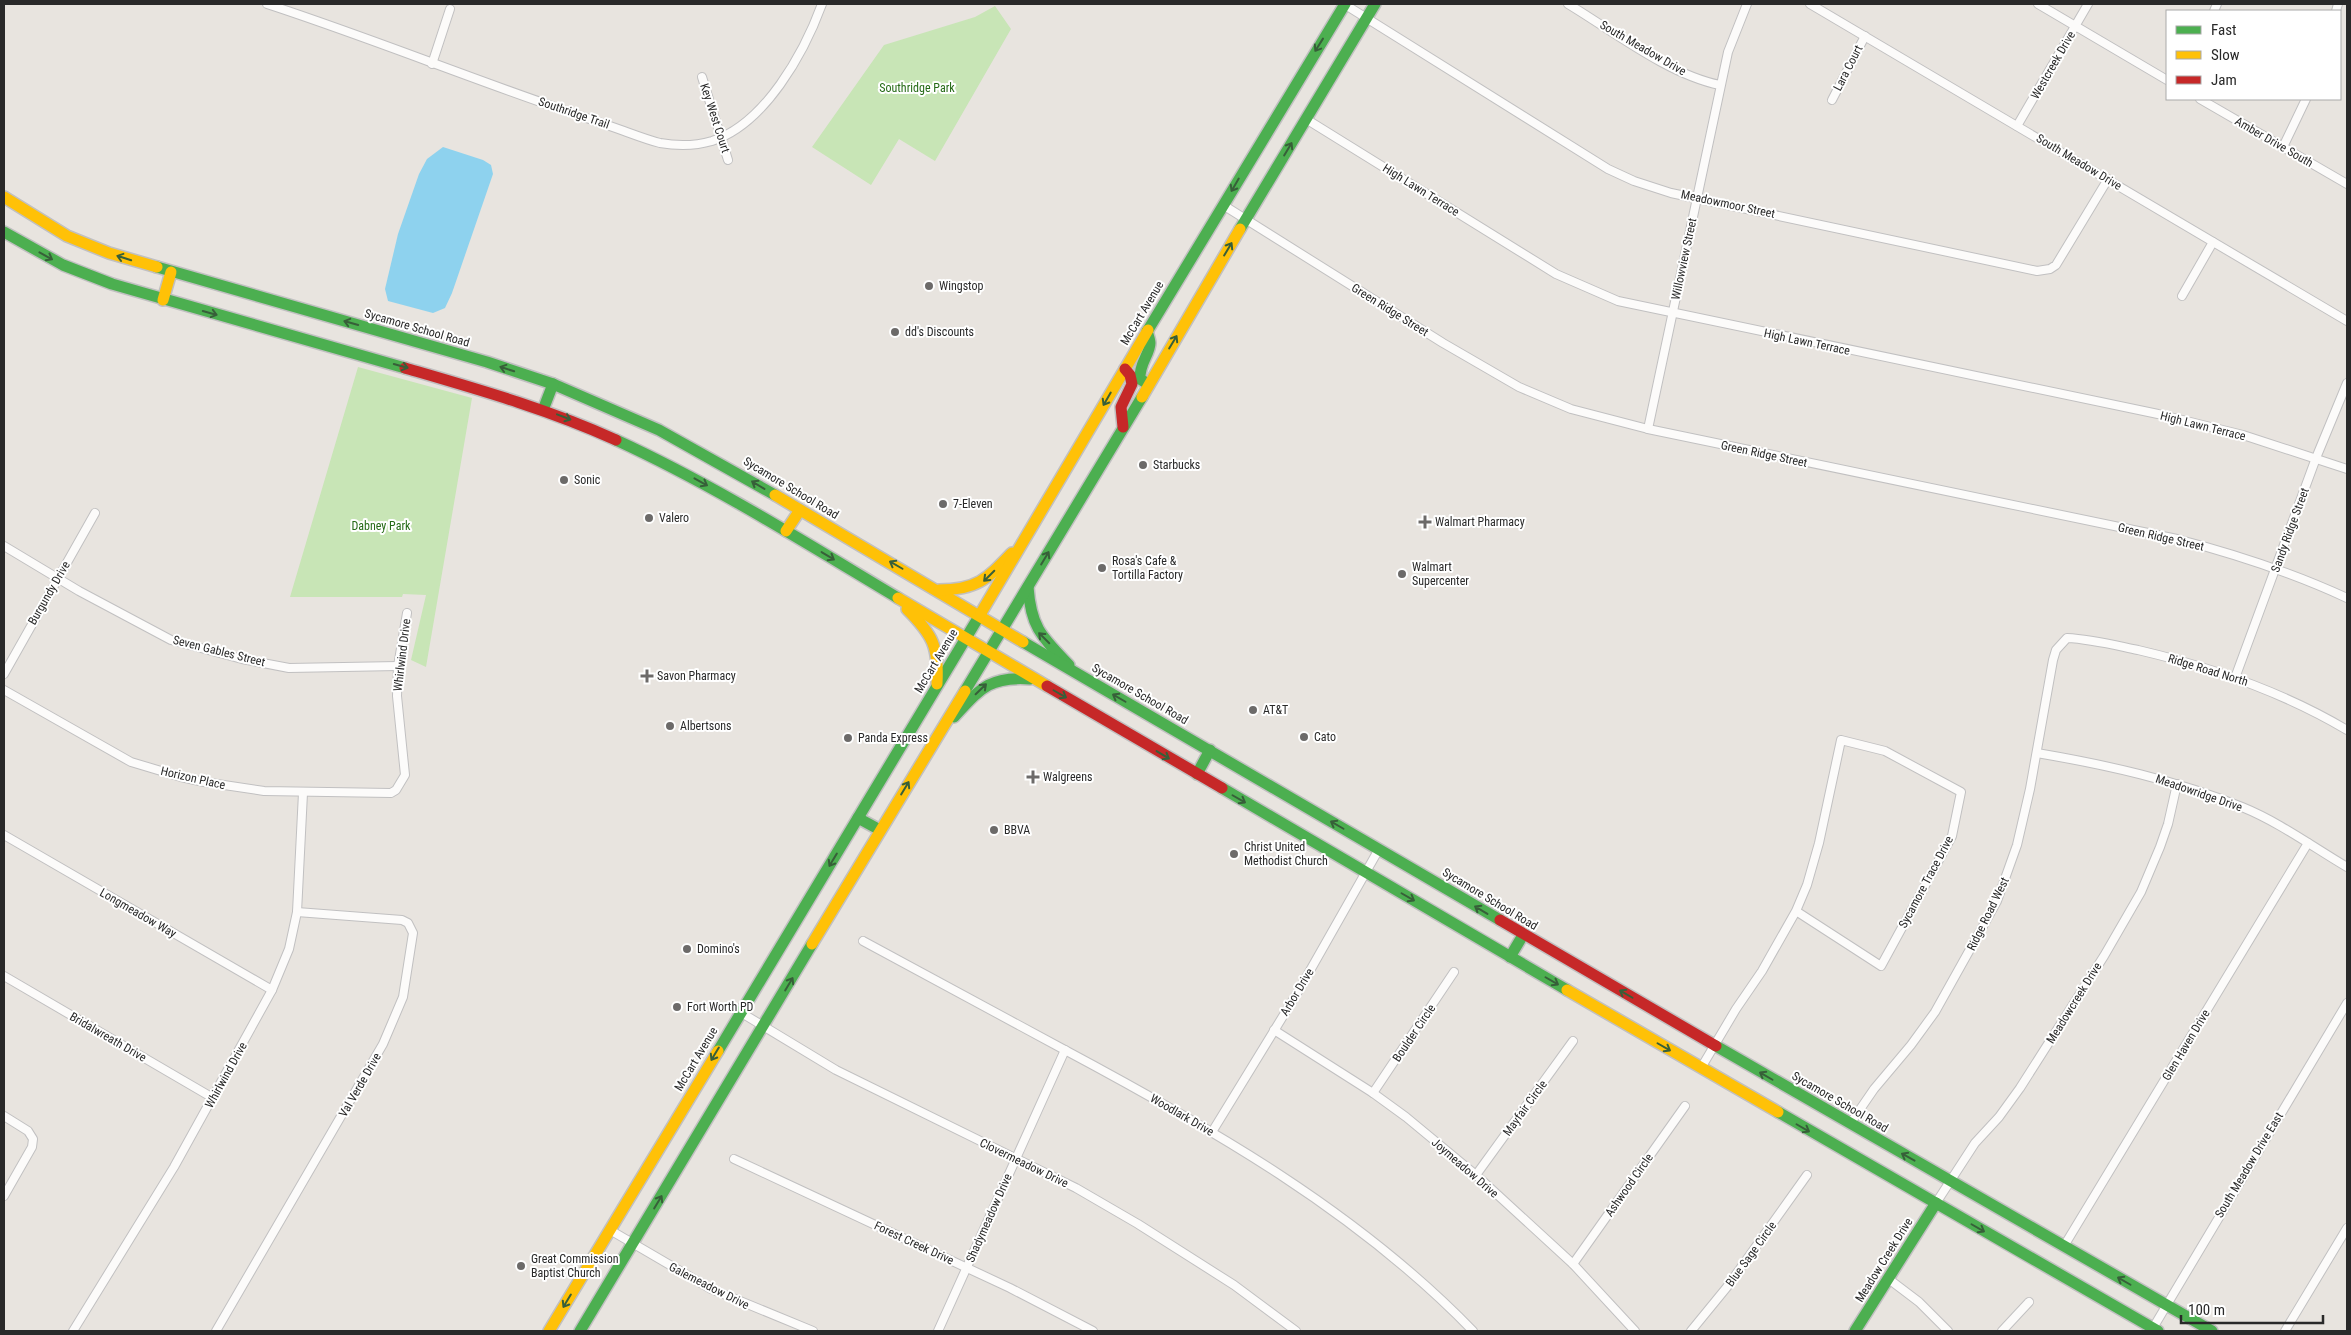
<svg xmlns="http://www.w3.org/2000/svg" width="2351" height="1335" font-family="'Roboto Condensed',sans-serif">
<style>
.green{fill:#c8e5b6}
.water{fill:#8ed2ee}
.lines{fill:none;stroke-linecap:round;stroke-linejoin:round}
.street-casing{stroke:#c1c0c1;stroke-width:10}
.fast-casing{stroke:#c1c0c1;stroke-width:14}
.slow-casing{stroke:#c1c0c1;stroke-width:14}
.jam-casing{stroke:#c1c0c1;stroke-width:14}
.street{stroke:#fcfbfa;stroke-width:8}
.fast{stroke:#4caf50;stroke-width:11}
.slow{stroke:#ffc107;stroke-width:11}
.jam{stroke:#c62828;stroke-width:11}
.oneway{stroke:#375f39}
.poi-dot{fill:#6c6a69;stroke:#fff;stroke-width:2}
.labels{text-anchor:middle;stroke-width:4;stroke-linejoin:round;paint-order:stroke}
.street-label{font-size:12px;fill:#292929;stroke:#fff}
.park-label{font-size:12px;fill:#256a16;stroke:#fff}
.poi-label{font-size:12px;fill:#292929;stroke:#fff;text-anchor:start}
</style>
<rect width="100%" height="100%" fill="#e8e4df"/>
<!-- green -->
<g class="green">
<polygon points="995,6 1011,29 935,161 899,139 871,185 812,147 884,45 975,17"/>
<polygon points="358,367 472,398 426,667 411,660 426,595 403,594 402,597 290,597"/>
</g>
<!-- water -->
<polygon class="water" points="443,147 483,160 491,165 493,174 452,293 445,308 433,313 388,301 385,289 398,234 419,174 427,159"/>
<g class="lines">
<defs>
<g id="street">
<path d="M267,4C362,35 454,72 549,105C574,114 599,122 624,131C635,135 648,140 660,143C677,146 695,146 712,141C765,124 804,53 822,4"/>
<polyline points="1344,4 1608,169 1634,181 1671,193 2037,271 2050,269 2056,265 2108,179"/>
<path d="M1568,4C1613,31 1669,75 1720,85"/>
<polyline points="1810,4 2347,321"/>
<polyline points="2038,4 2167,80"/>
<polyline points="2214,11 2217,4"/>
<polyline points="2336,11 2338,4"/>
<polyline points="432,64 450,9"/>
<polyline points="702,77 728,160"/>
<polyline points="2200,99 2347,184"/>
<polyline points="1832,100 1865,36"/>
<polyline points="1306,119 1556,274 1618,301 2158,414 2243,435 2347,469"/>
<polyline points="2017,126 2088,4"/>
<polyline points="2283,147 2306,99"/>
<path d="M1223,205L1443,343L1519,387L1571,409L1648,429L2177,539C2235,554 2293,573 2347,598"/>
<polyline points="2182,296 2213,242"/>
<polyline points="1648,429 1728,52 1747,4"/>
<polyline points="4,546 79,591 171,640 242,659 289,668 398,666"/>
<polyline points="4,674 95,513"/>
<polyline points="2235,678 2316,458 2347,383"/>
<polyline points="4,690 131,762 181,777 204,782 264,791 391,793 396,790 405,775 397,696 398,666 407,613"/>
<path d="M2037,753C2107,765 2175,780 2242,807C2279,822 2313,847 2347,867"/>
<polyline points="4,835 272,990"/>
<path d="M863,941C930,977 997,1013 1063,1049C1209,1127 1357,1211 1473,1331"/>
<polyline points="4,976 213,1098"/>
<polyline points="740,1012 836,1070 1076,1188 1138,1224 1234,1285 1296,1331"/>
<polyline points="1274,1030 1373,1093 1406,1117 1476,1175 1573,1264 1635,1331"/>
<polyline points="1701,1068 1736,1009 1762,971 1796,911 1807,885 1819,843 1841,740 1885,751 1961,792 1952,836 1881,966 1796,911"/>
<polyline points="1373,1093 1454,972"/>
<polyline points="4,1116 28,1131 33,1139 32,1147 4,1196"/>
<path d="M1850,1124L1874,1089L1911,1045L1935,1012L1997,901L2017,845L2030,789L2053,660L2056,650L2067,638C2091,639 2114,645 2138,650C2211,667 2283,692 2347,730"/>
<polyline points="1212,1132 1299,990 1379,849"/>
<polyline points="734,1159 1010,1288 1093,1331"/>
<polyline points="1476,1175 1573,1041"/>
<polyline points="1936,1203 1975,1143 1999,1117 2020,1088 2104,956 2141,892 2160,847 2168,824 2177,784"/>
<polyline points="610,1230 711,1289 813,1331"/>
<polyline points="2064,1246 2308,843"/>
<polyline points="1573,1264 1685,1106"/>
<polyline points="1890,1280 1919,1302 1948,1331"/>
<polyline points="2153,1328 2347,1003"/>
<polyline points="73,1331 174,1167 272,990 289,949 297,912 303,793"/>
<polyline points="216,1331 383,1044 403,997 413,933 408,923 402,920 297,912"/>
<polyline points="938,1331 1065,1050"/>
<polyline points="1691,1331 1727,1287 1807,1175"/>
<polyline points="2002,1331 2029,1302"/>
<polyline points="2285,1331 2347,1228"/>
</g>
<g id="fast">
<polyline points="1240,229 1375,4"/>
<polyline points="4,232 63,265 112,284 405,368"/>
<polyline points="157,267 487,362 553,384 659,430 775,495"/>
<polyline points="1148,330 1345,4"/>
<path d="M1147,331C1148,335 1150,340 1150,343C1150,354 1139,363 1140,379L1148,384"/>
<polyline points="543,410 553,384"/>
<path d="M616,440C714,485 806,543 898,598"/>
<path d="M1028,587C1031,628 1042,637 1069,665"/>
<polyline points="1023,642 1500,920"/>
<polyline points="965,691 1142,397"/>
<path d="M954,717C980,689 989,676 1030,679"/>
<polyline points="1197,774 1210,750"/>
<polyline points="1222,788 1567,990"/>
<polyline points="858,818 880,830"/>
<polyline points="1510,957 1523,935"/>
<polyline points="1716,1046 2212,1331"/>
<polyline points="718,1051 981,613"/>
<polyline points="1778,1112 2158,1331"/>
<polyline points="580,1331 812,944"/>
<polyline points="1855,1331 1936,1203"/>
</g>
<g id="slow">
<polyline points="4,197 67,236 109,253 157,267"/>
<polyline points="163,300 171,272"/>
<polyline points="1142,397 1240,229"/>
<polyline points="775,495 1023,642"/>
<polyline points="786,531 800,510"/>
<path d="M939,590C977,590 987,579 1012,553"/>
<polyline points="898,598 1047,686"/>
<path d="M907,609C933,635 939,647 937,684"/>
<polyline points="981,613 1148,330"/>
<polyline points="812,944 965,691"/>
<polyline points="1567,990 1778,1112"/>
<polyline points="549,1331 718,1051"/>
</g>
<g id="jam">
<path d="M405,368C477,389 548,409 616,440"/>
<polyline points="1123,427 1121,407 1132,384 1130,375 1125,369"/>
<polyline points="1047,686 1222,788"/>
<polyline points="1500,920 1716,1046"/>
</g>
</defs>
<!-- street casing -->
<use href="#street" class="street-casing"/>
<!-- fast casing -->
<use href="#fast" class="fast-casing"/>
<!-- slow casing -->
<use href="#slow" class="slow-casing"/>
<!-- jam casing -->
<use href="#jam" class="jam-casing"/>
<!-- street -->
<use href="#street" class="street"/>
<!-- fast -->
<use href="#fast" class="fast"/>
<!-- slow -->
<use href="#slow" class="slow"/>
<!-- jam -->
<use href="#jam" class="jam"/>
</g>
<!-- one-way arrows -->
<defs><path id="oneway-shaft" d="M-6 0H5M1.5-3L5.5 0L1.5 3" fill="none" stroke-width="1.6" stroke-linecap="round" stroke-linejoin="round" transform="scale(1.25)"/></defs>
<g class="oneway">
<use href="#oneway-shaft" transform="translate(1319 45) rotate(122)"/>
<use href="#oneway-shaft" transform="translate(1288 149) rotate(-59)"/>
<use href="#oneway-shaft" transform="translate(1235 185) rotate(120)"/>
<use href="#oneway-shaft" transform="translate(1228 249) rotate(-59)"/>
<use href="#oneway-shaft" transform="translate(46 256) rotate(29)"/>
<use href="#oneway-shaft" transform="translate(124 258) rotate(-162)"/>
<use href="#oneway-shaft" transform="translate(210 313) rotate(16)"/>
<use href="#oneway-shaft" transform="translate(351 323) rotate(-164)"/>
<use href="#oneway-shaft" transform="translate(1173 342) rotate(-59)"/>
<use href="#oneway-shaft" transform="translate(401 366) rotate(16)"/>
<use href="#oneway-shaft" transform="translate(507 369) rotate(-162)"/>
<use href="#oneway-shaft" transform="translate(1107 399) rotate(120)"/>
<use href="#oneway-shaft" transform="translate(564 417) rotate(21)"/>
<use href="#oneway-shaft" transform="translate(701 482) rotate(29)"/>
<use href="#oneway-shaft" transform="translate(758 485) rotate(-149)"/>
<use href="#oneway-shaft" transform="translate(828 556) rotate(31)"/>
<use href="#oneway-shaft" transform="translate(1045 558) rotate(-59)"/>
<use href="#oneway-shaft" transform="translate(896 565) rotate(-150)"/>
<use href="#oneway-shaft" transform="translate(989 576) rotate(135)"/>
<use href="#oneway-shaft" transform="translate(1044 638) rotate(-135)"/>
<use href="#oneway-shaft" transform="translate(981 689) rotate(-44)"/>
<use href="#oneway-shaft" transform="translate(1060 694) rotate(30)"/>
<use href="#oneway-shaft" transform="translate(1119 698) rotate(-150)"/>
<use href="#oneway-shaft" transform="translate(1163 755) rotate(31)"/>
<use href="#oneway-shaft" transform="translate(905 788) rotate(-59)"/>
<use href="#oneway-shaft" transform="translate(1239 799) rotate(30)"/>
<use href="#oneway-shaft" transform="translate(1337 825) rotate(-150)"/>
<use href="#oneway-shaft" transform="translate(833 860) rotate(121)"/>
<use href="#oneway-shaft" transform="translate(1408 897) rotate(30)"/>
<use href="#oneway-shaft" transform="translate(1481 910) rotate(-149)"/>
<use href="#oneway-shaft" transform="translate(1552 981) rotate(30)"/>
<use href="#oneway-shaft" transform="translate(789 984) rotate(-59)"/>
<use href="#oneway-shaft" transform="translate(1626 994) rotate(-150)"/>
<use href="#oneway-shaft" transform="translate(1664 1047) rotate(30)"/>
<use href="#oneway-shaft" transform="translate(715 1054) rotate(121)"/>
<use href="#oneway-shaft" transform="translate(1766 1076) rotate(-150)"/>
<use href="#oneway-shaft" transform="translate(1803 1128) rotate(30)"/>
<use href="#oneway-shaft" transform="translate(1908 1157) rotate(-151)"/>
<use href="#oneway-shaft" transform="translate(658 1202) rotate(-59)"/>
<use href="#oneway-shaft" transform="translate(1978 1228) rotate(30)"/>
<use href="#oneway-shaft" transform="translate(2124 1281) rotate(-150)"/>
<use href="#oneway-shaft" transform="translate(567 1301) rotate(121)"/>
</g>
<!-- markers -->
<g class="poi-dot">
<circle cx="929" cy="286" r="5"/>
<circle cx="895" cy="332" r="5"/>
<circle cx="1143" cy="465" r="5"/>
<circle cx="564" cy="480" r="5"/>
<circle cx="943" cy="504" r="5"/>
<circle cx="649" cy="518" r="5"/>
<path d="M1422.5 514.5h5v5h5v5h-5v5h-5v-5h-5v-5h5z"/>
<circle cx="1102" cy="568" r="5"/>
<circle cx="1402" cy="574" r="5"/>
<path d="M644.5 668.5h5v5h5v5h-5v5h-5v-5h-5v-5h5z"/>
<circle cx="1253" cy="710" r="5"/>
<circle cx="670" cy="726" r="5"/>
<circle cx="1304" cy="737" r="5"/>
<circle cx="848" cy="738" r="5"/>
<path d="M1030.5 769.5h5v5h5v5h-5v5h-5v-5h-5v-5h5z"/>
<circle cx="994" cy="830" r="5"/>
<circle cx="1234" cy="854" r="5"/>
<circle cx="687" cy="949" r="5"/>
<circle cx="677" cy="1007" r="5"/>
<circle cx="521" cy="1266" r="5"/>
</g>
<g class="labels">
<!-- street labels -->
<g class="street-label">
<text transform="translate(1643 48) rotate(30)" y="4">South Meadow Drive</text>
<text transform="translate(2053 65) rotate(-60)" y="4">Westcreek Drive</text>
<text transform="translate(1848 68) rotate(-63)" y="4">Lara Court</text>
<text transform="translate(574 113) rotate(19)" y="4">Southridge Trail</text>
<text transform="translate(715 118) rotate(72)" y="4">Key West Court</text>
<text transform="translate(2274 142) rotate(30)" y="4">Amber Drive South</text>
<text transform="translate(2079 162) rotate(31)" y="4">South Meadow Drive</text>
<text transform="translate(1421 190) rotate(32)" y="4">High Lawn Terrace</text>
<text transform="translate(1728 204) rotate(12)" y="4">Meadowmoor Street</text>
<text transform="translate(1684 259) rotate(-78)" y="4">Willowview Street</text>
<text transform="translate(1390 310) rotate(32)" y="4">Green Ridge Street</text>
<text transform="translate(1142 313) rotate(-59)" y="4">McCart Avenue</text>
<text transform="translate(417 328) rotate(16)" y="4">Sycamore School Road</text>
<text transform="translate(1807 342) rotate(12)" y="4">High Lawn Terrace</text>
<text transform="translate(2203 426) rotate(14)" y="4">High Lawn Terrace</text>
<text transform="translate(1764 454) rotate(12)" y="4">Green Ridge Street</text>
<text transform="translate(791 488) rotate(31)" y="4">Sycamore School Road</text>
<text transform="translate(2290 530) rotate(-70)" y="4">Sandy Ridge Street</text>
<text transform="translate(2161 537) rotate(13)" y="4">Green Ridge Street</text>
<text transform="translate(49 593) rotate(-60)" y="4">Burgundy Drive</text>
<text transform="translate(219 651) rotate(14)" y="4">Seven Gables Street</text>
<text transform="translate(402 655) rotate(-83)" y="4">Whirlwind Drive</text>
<text transform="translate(936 661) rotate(-59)" y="4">McCart Avenue</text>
<text transform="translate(2208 670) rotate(17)" y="4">Ridge Road North</text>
<text transform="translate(1140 694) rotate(30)" y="4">Sycamore School Road</text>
<text transform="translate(193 778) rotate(13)" y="4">Horizon Place</text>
<text transform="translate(2199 793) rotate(19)" y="4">Meadowridge Drive</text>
<text transform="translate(1926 882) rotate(-62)" y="4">Sycamore Trace Drive</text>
<text transform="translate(1490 899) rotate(31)" y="4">Sycamore School Road</text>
<text transform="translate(138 913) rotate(30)" y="4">Longmeadow Way</text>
<text transform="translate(1988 914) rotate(-64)" y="4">Ridge Road West</text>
<text transform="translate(1297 992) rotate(-59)" y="4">Arbor Drive</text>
<text transform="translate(2074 1003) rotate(-58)" y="4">Meadowcreek Drive</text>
<text transform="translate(1414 1033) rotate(-56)" y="4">Boulder Circle</text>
<text transform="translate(108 1037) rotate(30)" y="4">Bridalwreath Drive</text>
<text transform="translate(2186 1045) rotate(-59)" y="4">Glen Haven Drive</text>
<text transform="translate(696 1059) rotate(-59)" y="4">McCart Avenue</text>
<text transform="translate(226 1075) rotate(-61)" y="4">Whirlwind Drive</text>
<text transform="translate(360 1085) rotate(-60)" y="4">Val Verde Drive</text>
<text transform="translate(1840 1102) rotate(30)" y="4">Sycamore School Road</text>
<text transform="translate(1525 1108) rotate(-54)" y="4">Mayfair Circle</text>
<text transform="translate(1182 1115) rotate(30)" y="4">Woodlark Drive</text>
<text transform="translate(1024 1163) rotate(26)" y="4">Clovermeadow Drive</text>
<text transform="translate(2249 1165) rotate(-59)" y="4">South Meadow Drive East</text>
<text transform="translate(1465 1168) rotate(41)" y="4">Joymeadow Drive</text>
<text transform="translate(1629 1185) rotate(-55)" y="4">Ashwood Circle</text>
<text transform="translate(989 1218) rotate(-66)" y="4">Shadymeadow Drive</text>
<text transform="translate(914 1243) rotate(25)" y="4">Forest Creek Drive</text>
<text transform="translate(1751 1254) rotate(-54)" y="4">Blue Sage Circle</text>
<text transform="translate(1884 1260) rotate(-58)" y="4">Meadow Creek Drive</text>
<text transform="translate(709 1286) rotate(27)" y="4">Galemeadow Drive</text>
</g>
<!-- park labels -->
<g class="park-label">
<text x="917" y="92">Southridge Park</text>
<text x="381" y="530">Dabney Park</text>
</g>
<!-- poi labels -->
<g class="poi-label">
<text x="939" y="290">Wingstop</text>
<text x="905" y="336">dd's Discounts</text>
<text x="1153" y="469">Starbucks</text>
<text x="574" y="484">Sonic</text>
<text x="953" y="508">7-Eleven</text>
<text x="659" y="522">Valero</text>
<text x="1435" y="526">Walmart Pharmacy</text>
<text x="1112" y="565">Rosa's Cafe &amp;<tspan x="1112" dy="14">Tortilla Factory</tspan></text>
<text x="1412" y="571">Walmart<tspan x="1412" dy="14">Supercenter</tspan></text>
<text x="657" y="680">Savon Pharmacy</text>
<text x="1263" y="714">AT&amp;T</text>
<text x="680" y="730">Albertsons</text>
<text x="1314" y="741">Cato</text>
<text x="858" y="742">Panda Express</text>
<text x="1043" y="781">Walgreens</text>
<text x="1004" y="834">BBVA</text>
<text x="1244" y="851">Christ United<tspan x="1244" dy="14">Methodist Church</tspan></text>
<text x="697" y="953">Domino's</text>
<text x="687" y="1011">Fort Worth PD</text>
<text x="531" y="1263">Great Commission<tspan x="531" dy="14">Baptist Church</tspan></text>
</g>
</g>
<!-- border -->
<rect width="2351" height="1335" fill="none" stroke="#292929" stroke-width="10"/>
<!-- legend -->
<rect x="2166" y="10" width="175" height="90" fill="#ffffff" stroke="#a9a9a9"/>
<rect x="2176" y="26" width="25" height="8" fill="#4caf50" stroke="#a9a9a9"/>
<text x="2211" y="35" font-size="15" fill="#292929">Fast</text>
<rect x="2176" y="51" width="25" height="8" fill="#ffc107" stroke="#a9a9a9"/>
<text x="2211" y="60" font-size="15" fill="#292929">Slow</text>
<rect x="2176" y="76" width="25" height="8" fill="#c62828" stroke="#a9a9a9"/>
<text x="2211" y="85" font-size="15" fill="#292929">Jam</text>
<!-- scale -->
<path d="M2181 1315v8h142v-8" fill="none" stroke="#292929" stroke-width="2.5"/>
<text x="2188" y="1315" font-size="15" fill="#292929" stroke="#ffffff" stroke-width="4" paint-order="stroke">100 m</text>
</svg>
